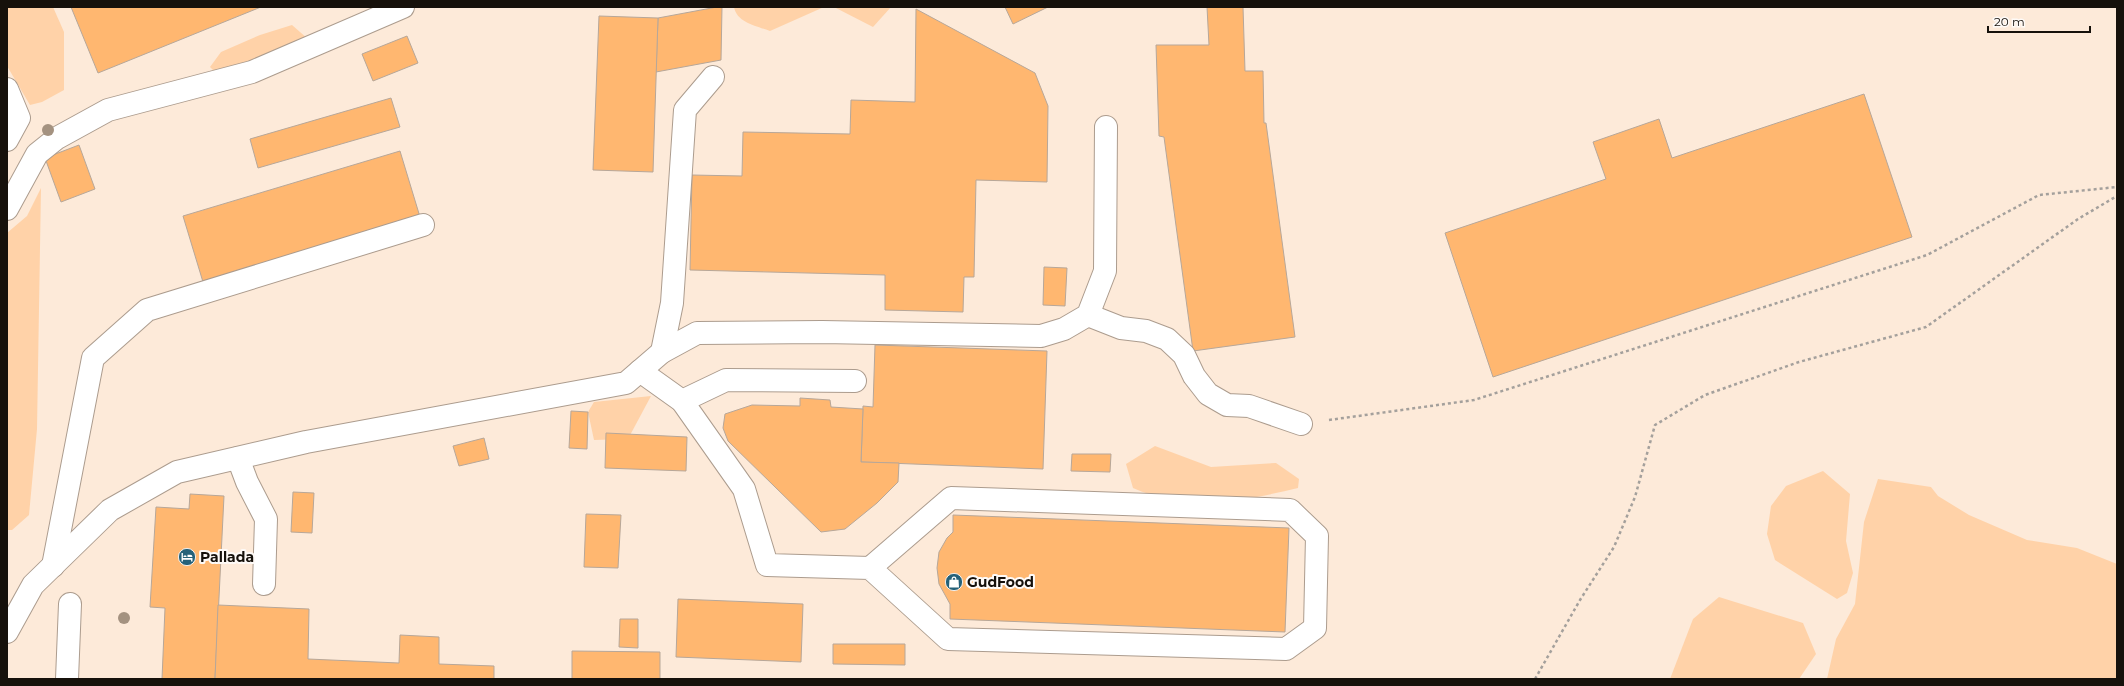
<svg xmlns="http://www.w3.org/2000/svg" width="2124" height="686" font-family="Montserrat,sans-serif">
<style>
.built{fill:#fdead9}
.green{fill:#ffd2a8}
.building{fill:#ffb770;stroke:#b7a799}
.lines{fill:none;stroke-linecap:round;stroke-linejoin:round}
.minor-casing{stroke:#ac9c8e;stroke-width:24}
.path{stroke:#a4a09c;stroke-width:2.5;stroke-dasharray:3 3;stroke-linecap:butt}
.minor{stroke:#fff;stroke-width:22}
.tree{fill:#a49280}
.labels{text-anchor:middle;stroke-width:4;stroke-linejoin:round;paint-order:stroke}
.poi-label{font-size:14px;font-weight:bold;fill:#16110b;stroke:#fefaf7;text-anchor:start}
</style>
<rect width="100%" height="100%" fill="#fefaf7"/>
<!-- built -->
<rect class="built" x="7" y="7" width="2110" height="672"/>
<!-- green -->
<g class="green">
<polygon points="7,7 53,7 64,32 64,90 42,102 30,105 7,66"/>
<path d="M734,7H824L770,31C757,26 737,23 734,7Z"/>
<polygon points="834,7 891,7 873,27"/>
<polygon points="292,25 308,39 299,51 263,80 248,80 228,85 210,67 221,52 260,35"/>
<polygon points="41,188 37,429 29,515 12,530 7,530 7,233 27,216"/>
<polygon points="651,396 628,439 594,440 588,412 594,402"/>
<path d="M1155,446L1211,467L1276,463L1299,479L1298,488C1246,501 1184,511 1133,488L1126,464Z"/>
<polygon points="1823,471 1850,494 1846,541 1853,573 1847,593 1837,599 1775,560 1767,534 1771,506 1786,486"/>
<polygon points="1878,479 1931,487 1938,496 1969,515 2027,540 2077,548 2117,564 2117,679 1827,679 1836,639 1855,604 1864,522"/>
<polygon points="1719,597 1803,623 1816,654 1799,679 1670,679 1693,619"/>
</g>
<!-- building -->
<g class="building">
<polygon points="71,7 261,7 98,73"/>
<polygon points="717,7 722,7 721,60 656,72 658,18"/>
<polygon points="1005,7 1048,7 1013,24"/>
<polygon points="1207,7 1243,7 1245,71 1263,71 1264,123 1266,123 1295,337 1193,351 1164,137 1159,136 1156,45 1209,45"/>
<polygon points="916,9 1035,73 1048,106 1047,182 976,180 974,277 964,277 963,312 885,310 885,275 690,270 692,175 742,176 743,132 850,134 851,100 915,102"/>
<polygon points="599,16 658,18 653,172 593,170"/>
<polygon points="407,36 418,63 373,81 362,54"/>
<polygon points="1864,94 1912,237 1493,377 1445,233 1606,179 1593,142 1659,119 1672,158"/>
<polygon points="391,98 400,127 258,168 250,139"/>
<polygon points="79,145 95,189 61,202 45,158"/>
<polygon points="400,151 420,217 203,282 183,216"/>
<polygon points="1044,267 1067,268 1065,306 1043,305"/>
<polygon points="875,345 1047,351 1043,469 861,462 863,406 873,407"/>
<polygon points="800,398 830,400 831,407 863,409 861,462 899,463 898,482 877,503 845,529 821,532 728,441 723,428 725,414 752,405 800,406"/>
<polygon points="571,411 588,412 587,449 569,448"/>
<polygon points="606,433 687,437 686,471 605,468"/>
<polygon points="484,438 489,459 459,466 453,446"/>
<polygon points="1072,454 1111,454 1110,472 1071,471"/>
<polygon points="293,492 314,493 312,533 291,532"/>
<polygon points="190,494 224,496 215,679 162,679 165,608 150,607 156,507 189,509"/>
<polygon points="586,514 621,515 618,568 584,567"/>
<polygon points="953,515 1289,528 1285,632 950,619 950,604 939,584 937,568 939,552 947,538 953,532"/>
<polygon points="678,599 803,604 801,662 676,657"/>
<polygon points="218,605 309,609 308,659 399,663 400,635 439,637 439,664 494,666 494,679 215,679"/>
<polygon points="620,619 638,619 638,648 619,647"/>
<polygon points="833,644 905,644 905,665 833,664"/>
<polygon points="572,651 660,652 660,679 572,679"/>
</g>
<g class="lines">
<defs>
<g id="minor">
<polyline points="7,89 19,118 7,140"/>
<polyline points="7,209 37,154 57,138 108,110 252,72 403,7"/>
<polyline points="1088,315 1121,328 1146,331 1167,339 1184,355 1194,376 1208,394 1227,405 1249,406 1301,424"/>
<polyline points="662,352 672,303 685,110 713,77"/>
<polyline points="640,371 682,401 726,380 855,381"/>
<polyline points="682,401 744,489 767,565 870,568 951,498 1290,510 1317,536 1315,628 1286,649 948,639 870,568"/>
<polyline points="238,458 247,482 266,519 264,584"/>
<polyline points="53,566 93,358 147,310 423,225"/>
<polyline points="7,632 33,585 110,510 177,472 306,442 626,383 662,352 697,333 822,332 1041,336 1064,329 1088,315 1105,271 1106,127"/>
<polyline points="67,679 70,604"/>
</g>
</defs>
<!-- minor casing -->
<use href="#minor" class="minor-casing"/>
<!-- path -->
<g class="path">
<polyline points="1329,420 1474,400 1927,255 2039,195 2117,187"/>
<polyline points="1535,679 1580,600 1614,547 1635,497 1655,425 1705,395 1799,362 1926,327 2078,219 2117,196"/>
</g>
<!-- minor -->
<use href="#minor" class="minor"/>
</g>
<!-- trees -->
<g class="tree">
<circle cx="48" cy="130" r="6"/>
<circle cx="124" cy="618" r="6"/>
</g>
<!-- icons -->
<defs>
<symbol id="hotel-disc" viewBox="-11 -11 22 22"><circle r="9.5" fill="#256179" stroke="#fefaf7"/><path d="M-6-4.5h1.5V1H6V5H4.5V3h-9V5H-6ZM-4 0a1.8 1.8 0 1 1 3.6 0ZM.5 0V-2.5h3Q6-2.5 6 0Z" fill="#fff"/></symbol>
<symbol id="shop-disc" viewBox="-11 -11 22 22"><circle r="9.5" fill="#256179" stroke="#fefaf7"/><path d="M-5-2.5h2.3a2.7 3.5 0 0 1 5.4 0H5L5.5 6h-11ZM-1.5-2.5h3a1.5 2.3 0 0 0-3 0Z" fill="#fff"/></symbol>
</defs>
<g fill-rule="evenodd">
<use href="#hotel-disc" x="177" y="547" width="20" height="20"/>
<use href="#shop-disc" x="944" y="572" width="20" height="20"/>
</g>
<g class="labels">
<!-- poi labels -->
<g class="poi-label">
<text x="200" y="562">Pallada</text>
<text x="967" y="587">GudFood</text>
</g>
</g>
<!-- border -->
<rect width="2124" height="686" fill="none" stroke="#16110b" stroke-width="16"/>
<!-- scale -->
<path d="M1988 26v6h102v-6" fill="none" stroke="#16110b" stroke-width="2"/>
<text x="1994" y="26" font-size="12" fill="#16110b" stroke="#fefaf7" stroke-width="3" paint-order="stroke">20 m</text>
</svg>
